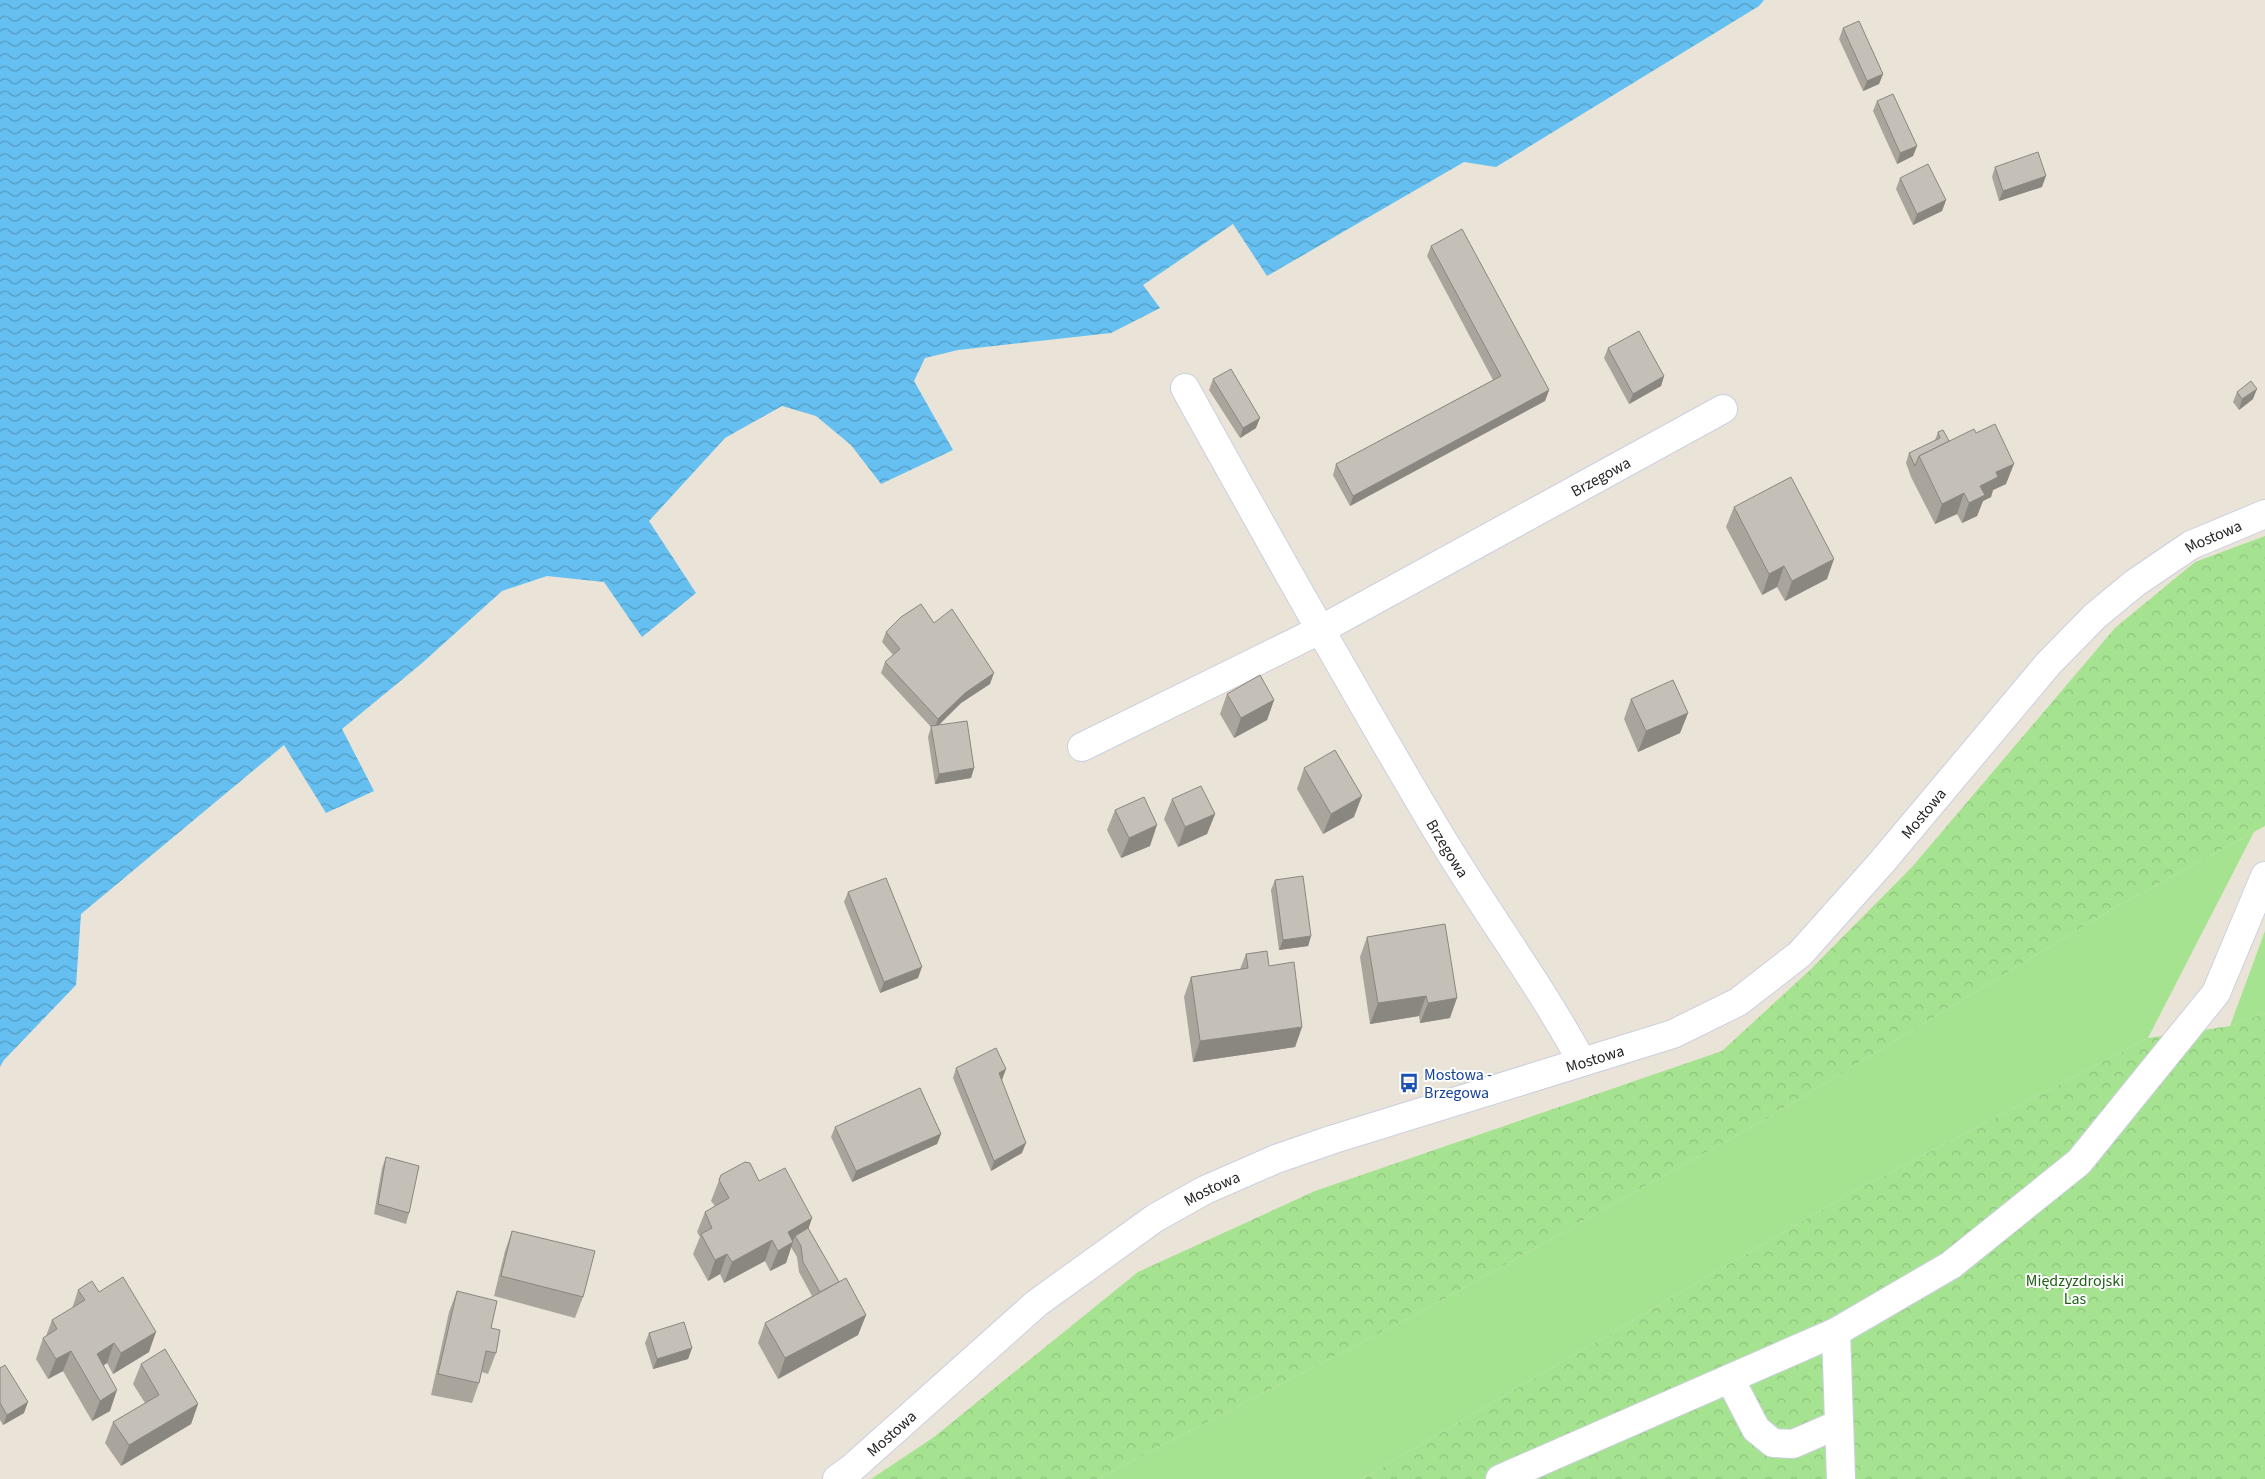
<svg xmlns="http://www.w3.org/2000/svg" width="2265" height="1479" font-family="'Source Sans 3',sans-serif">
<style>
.grass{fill:#a6e391}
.forest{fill:url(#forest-crowns)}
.water{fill:url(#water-waves)}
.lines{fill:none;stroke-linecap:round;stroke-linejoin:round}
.minor-casing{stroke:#cccfe1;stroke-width:30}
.minor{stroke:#fff;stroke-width:28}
.wall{fill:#a9a59d}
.shaded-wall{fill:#8a8680}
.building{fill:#c5c0b7;stroke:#8a8680}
.labels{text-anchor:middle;stroke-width:4;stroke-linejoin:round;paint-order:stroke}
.street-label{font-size:16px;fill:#262626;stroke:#fff}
.transit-label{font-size:16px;fill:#164399;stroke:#fff;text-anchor:start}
.park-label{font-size:16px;fill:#206317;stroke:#fff}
</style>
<defs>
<pattern id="forest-crowns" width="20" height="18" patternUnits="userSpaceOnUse" patternTransform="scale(1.25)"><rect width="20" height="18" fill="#a6e391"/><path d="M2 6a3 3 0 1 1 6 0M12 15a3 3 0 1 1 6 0" fill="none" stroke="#8fc37d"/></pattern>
<pattern id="water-waves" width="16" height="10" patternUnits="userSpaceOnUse" patternTransform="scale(1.25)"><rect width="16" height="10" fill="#65c0f1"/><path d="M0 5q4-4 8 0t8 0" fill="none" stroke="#539cc3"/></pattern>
</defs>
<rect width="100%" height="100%" fill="#eae3d7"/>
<!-- grass -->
<g class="grass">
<polygon points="2254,832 2148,1038 1847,1195 1362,1479 1097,1479 1424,1310 1771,1116 2112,909"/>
<polygon points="2265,931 2265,1013 2230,1026"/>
</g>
<!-- forest -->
<g class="forest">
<polygon points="2265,536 2265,826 2112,909 1771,1116 1424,1310 1097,1479 871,1479 934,1437 1138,1272 1315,1191 1722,1051 1810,970 1912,867 2115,628 2195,562"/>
<polygon points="2265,1013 2265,1479 1362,1479 1847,1195 2148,1038 2230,1026"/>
</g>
<!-- water -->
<polygon class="water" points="0,0 1764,0 1759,6 1496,167 1464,162 1267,276 1233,224 1143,285 1160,308 1111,333 958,350 925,358 914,381 953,450 881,484 851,445 816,416 782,406 725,438 649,521 696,593 642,637 604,582 547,576 502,591 421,664 342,729 374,791 326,813 284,745 81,914 76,985 4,1060 0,1067"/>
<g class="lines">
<defs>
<g id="minor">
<path id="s1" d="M1185,388C1267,536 1350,684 1436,829C1483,908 1538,981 1582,1062"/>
<path id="s2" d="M1082,747L1320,630L1723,409"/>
<polyline points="1836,1332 1841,1479"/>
<polyline points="1730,1379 1756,1429 1773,1443 1793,1444 1839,1424"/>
<path id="s3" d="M837,1479L851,1469L1037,1303L1155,1218L1205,1190L1276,1159L1331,1140L1673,1034L1738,1002L1800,954L1882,862L2048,664L2095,616L2135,583L2191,545L2265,514"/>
<polyline points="1500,1479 1836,1332 1951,1265 2079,1162 2216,993 2265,876"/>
</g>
</defs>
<!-- minor casing -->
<use href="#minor" class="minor-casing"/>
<!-- minor -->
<use href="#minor" class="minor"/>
</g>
<!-- wall -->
<g class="wall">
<polygon points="1843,28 1883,74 1879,84 1863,91 1839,39"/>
<polygon points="1877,101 1917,146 1913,156 1897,164 1873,111"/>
<polygon points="1995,167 2042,187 1999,201 1992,177"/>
<polygon points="1900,178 1946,200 1942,211 1913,225 1896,189"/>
<polygon points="1431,246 1549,390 1545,401 1350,506 1333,475 1336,464 1493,380 1427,256"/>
<polygon points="1608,348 1664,376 1661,386 1629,404 1604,358"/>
<polygon points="1213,379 1256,428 1240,438 1209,390"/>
<polygon points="2237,392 2253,399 2239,410 2233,402"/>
<polygon points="1938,432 1949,441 1976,433 2006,484 1993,490 1991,497 1983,501 1977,516 1962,523 1957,514 1935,524 1911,477 1906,463 1909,453 1935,440"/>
<polygon points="1734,507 1827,579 1785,601 1777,587 1762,595 1726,527"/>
<polygon points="934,623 990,684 961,703 938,725 974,768 971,778 935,784 928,737 931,727 881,673 885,662 893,655 882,642 886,632"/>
<polygon points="1227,694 1274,700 1267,720 1234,738 1220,714"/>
<polygon points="1631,699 1688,713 1680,733 1638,752 1624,719"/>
<polygon points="1304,768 1354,817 1323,834 1297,789"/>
<polygon points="1172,799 1215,814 1207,834 1178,847 1164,819"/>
<polygon points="1115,810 1150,846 1121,858 1107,830"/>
<polygon points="1275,880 1311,936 1308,946 1279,950 1271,890"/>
<polygon points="848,892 918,978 880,993 844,902"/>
<polygon points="1367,937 1450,1018 1420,1023 1419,1016 1370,1024 1360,957"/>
<polygon points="1246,954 1269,966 1302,1027 1295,1047 1193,1062 1184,997 1191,977 1240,969"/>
<polygon points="956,1068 1006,1069 1001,1080 1022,1153 991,1171 953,1078"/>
<polygon points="835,1127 941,1134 937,1144 852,1182 831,1137"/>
<polygon points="386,1157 409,1213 406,1224 374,1214 382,1168"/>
<polygon points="721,1175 759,1181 812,1218 808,1228 839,1282 866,1315 858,1335 778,1379 758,1343 765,1323 812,1296 799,1272 797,1257 791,1247 786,1263 770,1271 765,1261 724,1283 720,1274 708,1281 693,1254 700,1237 697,1232 705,1212 715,1206 711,1201"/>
<polygon points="512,1231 583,1297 575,1318 494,1296 505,1251"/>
<polygon points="78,1290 99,1292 149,1352 113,1374 107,1363 103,1366 110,1411 92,1421 63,1371 48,1379 36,1359 43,1338 46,1336 52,1320 72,1309"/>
<polygon points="457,1291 491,1328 496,1353 488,1374 482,1372 479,1383 472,1403 431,1395 449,1312"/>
<polygon points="649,1333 692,1348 688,1359 653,1369 645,1343"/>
<polygon points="141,1364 198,1404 191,1424 121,1466 105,1443 113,1422 145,1403 133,1384"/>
<polygon points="0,1368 24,1413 3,1425 0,1420"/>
</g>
<!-- shaded-wall -->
<g class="shaded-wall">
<polygon points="1883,74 1879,84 1863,91 1867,81"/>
<polygon points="1917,146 1913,156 1897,164 1900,153"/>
<polygon points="2046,176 2042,187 1999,201 2003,191"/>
<polygon points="1946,200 1942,211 1913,225 1917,214"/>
<polygon points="1664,376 1661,386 1629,404 1633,394"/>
<polygon points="2257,389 2253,399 2239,410 2242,399"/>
<polygon points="1549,390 1545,401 1350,506 1353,496"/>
<polygon points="1260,418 1256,428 1240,438 1243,428"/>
<polygon points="2014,464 2006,484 1993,490 1991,497 1983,501 1977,516 1962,523 1969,503 1980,486 1996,472"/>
<polygon points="1964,493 1957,514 1935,524 1942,504"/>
<polygon points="1834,559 1827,579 1785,601 1792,581"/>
<polygon points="1784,566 1777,587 1762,595 1769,574"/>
<polygon points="994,673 990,684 961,703 934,730 938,719 965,693"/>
<polygon points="1274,700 1267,720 1234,738 1241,718"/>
<polygon points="1688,713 1680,733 1638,752 1646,731"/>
<polygon points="974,768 971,778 935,784 939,774"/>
<polygon points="1362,796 1354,817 1323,834 1331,814"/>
<polygon points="1215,814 1207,834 1178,847 1185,827"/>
<polygon points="1157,825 1150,846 1121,858 1129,838"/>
<polygon points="1311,936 1308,946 1279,950 1283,940"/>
<polygon points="922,967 918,978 880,993 884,982"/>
<polygon points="1426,996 1419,1016 1370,1024 1378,1003"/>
<polygon points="1457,998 1450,1018 1420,1023 1428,1003"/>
<polygon points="1302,1027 1295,1047 1193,1062 1200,1041"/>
<polygon points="1006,1069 1002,1080 995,1084 999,1073"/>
<polygon points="941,1134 937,1144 852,1182 856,1171"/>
<polygon points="1026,1143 1022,1153 991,1171 994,1161"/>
<polygon points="812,1218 805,1239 795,1236 792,1243 793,1242 786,1263 770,1271 778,1251 788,1232"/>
<polygon points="772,1240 765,1261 724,1283 732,1262"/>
<polygon points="727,1254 720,1274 708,1281 715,1260"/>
<polygon points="866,1315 858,1335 778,1379 785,1358"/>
<polygon points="156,1332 149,1352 113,1374 121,1353"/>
<polygon points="114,1343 107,1363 89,1375 97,1354"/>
<polygon points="692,1348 688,1359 653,1369 657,1359"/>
<polygon points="71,1351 63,1371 48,1379 56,1359"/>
<polygon points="117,1390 110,1411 92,1421 100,1401"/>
<polygon points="28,1402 24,1413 3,1425 7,1415"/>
<polygon points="198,1404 191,1424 121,1466 129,1445"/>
</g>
<!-- building -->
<g class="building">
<polygon points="1859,21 1883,74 1867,81 1843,28"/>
<polygon points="1893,94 1917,146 1900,153 1877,101"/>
<polygon points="2038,152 2046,176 2003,191 1995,167"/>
<polygon points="1928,164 1946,200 1917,214 1900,178"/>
<polygon points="1462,229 1549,390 1353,496 1336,464 1501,376 1431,246"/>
<polygon points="1639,331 1664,376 1633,394 1608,348"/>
<polygon points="1231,369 1260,418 1243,428 1213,379"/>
<polygon points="2251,381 2257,389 2242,399 2237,392"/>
<polygon points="1995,424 2014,464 1996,472 1998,477 1980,486 1985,495 1969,503 1964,493 1942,504 1919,456 1974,429 1976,433"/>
<polygon points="1943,430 1949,441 1919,456 1915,466 1909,453 1940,438 1938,432"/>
<polygon points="1791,477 1834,559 1792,581 1784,566 1769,574 1734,507"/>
<polygon points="921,604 934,623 952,609 994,673 965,693 938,719 885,662 900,649 886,632 901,617"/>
<polygon points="1260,675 1274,700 1241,718 1227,694"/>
<polygon points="1673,680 1688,713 1646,731 1631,699"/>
<polygon points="967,721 974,768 939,774 931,726"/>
<polygon points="1335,750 1362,796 1331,814 1304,768"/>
<polygon points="1201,786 1215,814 1185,827 1172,799"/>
<polygon points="1144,797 1157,825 1129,838 1115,810"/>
<polygon points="1303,876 1311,936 1283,940 1275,880"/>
<polygon points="886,878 922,967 884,982 848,892"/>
<polygon points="1445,924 1457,998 1428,1003 1426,996 1378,1003 1367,937"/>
<polygon points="1267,951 1269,966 1294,962 1302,1027 1200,1041 1191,977 1248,968 1246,954"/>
<polygon points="996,1048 1006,1069 999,1073 1026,1143 994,1161 956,1068"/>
<polygon points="920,1088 941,1134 856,1171 835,1127"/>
<polygon points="386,1157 419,1166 409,1213 378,1204"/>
<polygon points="745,1162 750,1163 759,1181 785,1168 812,1218 788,1232 793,1242 778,1251 772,1240 732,1262 727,1254 715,1260 701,1234 712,1228 705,1212 729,1198 719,1180 721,1175"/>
<polygon points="808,1228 839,1282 820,1292 803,1262 801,1246 795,1236"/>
<polygon points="512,1231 595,1251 583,1297 501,1276"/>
<polygon points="123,1277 156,1332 121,1353 114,1343 97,1354 117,1390 100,1401 71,1351 56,1359 43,1338 57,1329 52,1320 85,1300 78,1290 92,1281 99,1292"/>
<polygon points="846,1278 866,1315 785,1358 765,1323"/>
<polygon points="457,1291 497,1301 491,1328 500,1330 496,1353 486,1351 479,1383 438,1374"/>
<polygon points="684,1322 692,1348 657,1359 649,1333"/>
<polygon points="165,1349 198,1404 129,1445 113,1422 159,1395 141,1364"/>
<polygon points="5,1365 28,1402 7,1415 0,1403 0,1368"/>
</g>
<!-- icons -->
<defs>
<symbol id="bus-bare" viewBox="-9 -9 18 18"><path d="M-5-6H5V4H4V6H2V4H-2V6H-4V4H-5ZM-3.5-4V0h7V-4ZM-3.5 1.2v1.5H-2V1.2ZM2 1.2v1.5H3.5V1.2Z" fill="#1a4fb4" stroke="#fff" stroke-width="2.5" paint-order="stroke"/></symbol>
</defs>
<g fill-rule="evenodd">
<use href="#bus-bare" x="1395" y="1069" width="28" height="28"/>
</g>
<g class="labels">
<!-- street labels -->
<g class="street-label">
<text dy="6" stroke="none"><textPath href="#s2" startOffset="585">Brzegowa</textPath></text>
<text dy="6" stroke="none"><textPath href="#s3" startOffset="1706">Mostowa</textPath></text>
<text dy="6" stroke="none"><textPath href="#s3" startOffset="1301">Mostowa</textPath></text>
<text dy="6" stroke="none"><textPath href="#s1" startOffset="530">Brzegowa</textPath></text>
<text dy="6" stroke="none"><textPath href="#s3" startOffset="881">Mostowa</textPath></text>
<text dy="6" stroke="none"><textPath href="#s3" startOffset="476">Mostowa</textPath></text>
<text dy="6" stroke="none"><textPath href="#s3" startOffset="71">Mostowa</textPath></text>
</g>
<!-- transit labels -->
<g class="transit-label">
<text x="1424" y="1080">Mostowa -<tspan x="1424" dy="18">Brzegowa</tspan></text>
</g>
<!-- park labels -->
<g class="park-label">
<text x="2075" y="1286">Międzyzdrojski<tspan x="2075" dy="18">Las</tspan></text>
</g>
</g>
</svg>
